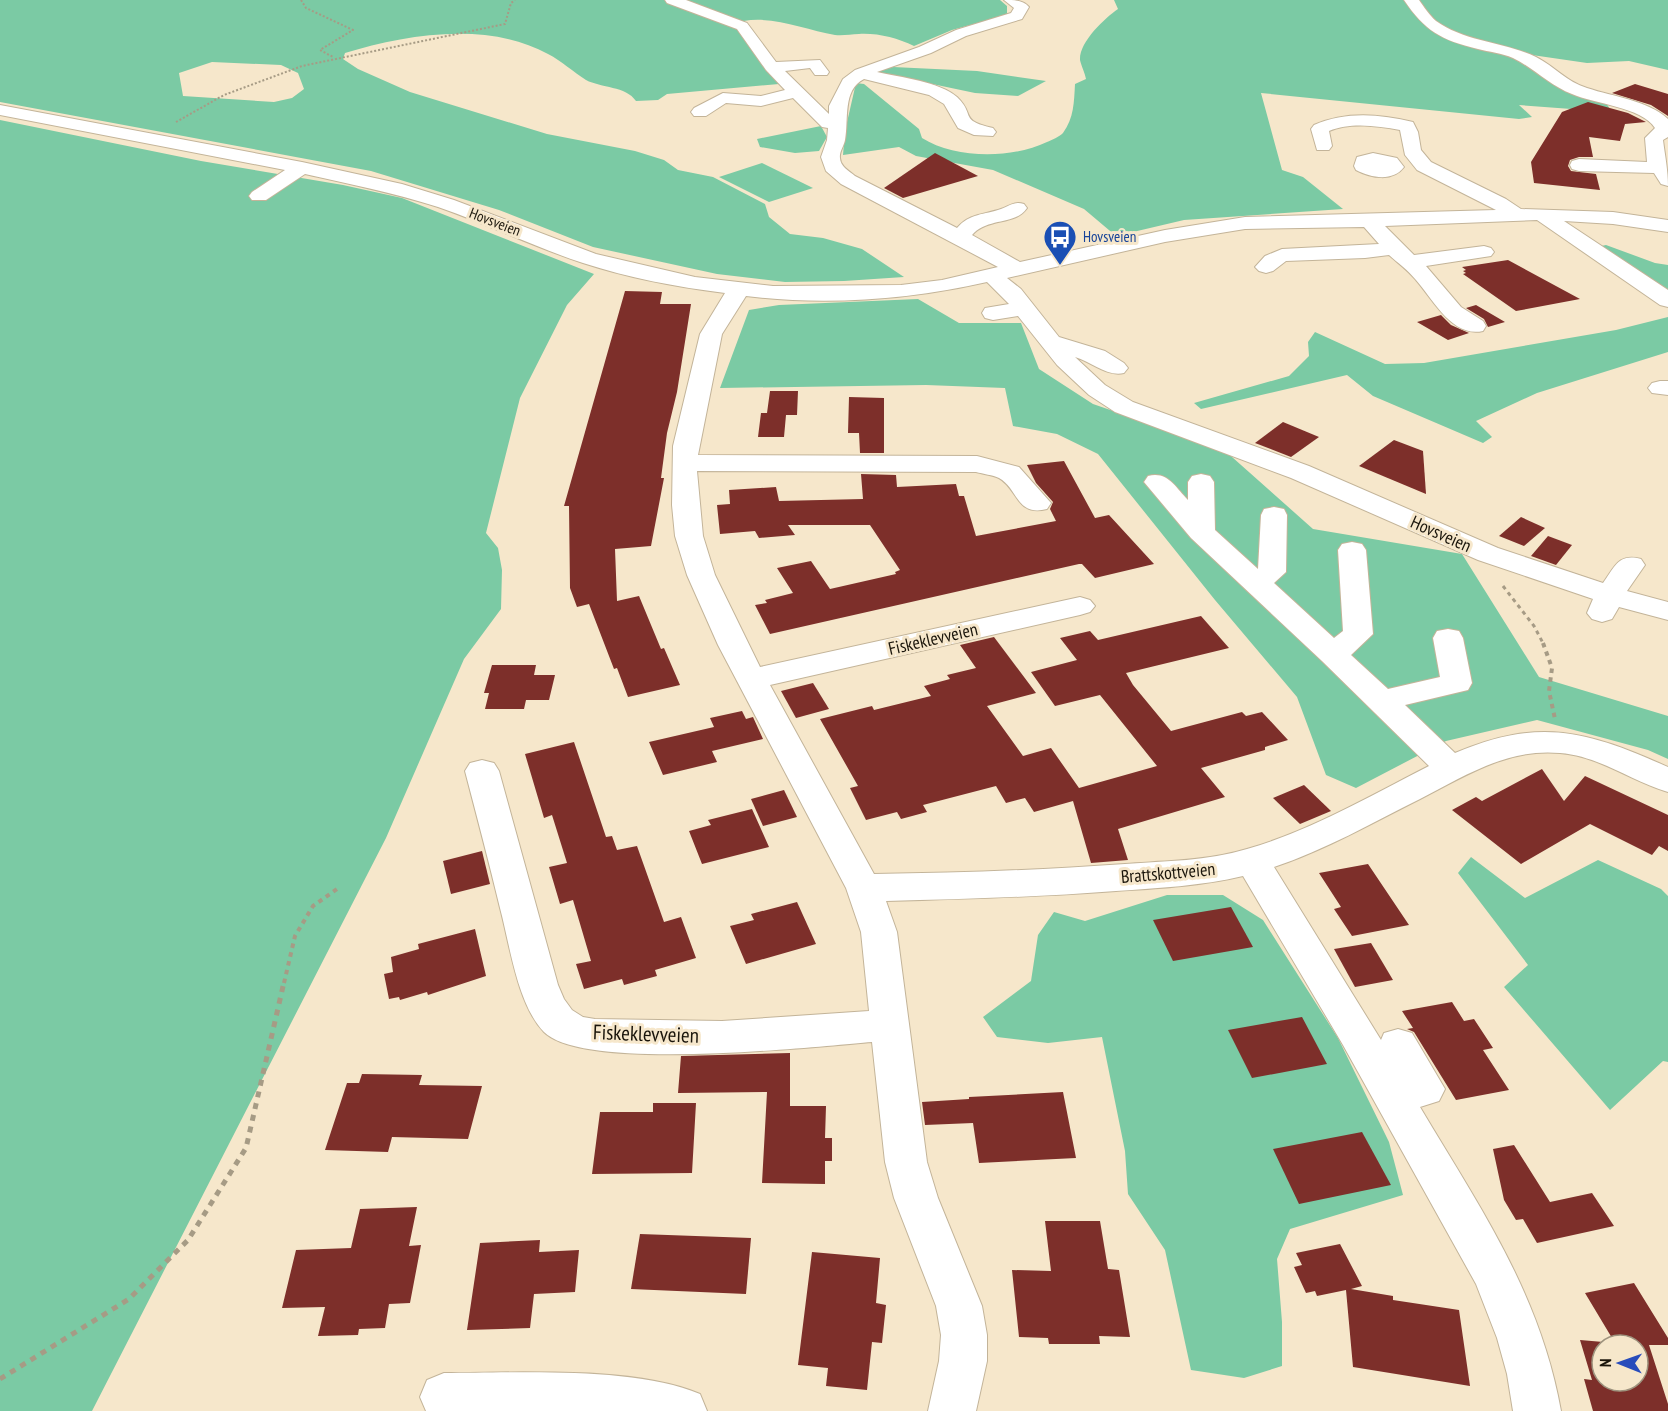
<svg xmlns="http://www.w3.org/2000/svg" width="1668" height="1411" font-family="'PT Sans Narrow',sans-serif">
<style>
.green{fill:#7bcaa4;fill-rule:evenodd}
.building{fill:#7d2f2a;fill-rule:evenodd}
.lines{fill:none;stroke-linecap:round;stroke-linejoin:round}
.minor-casing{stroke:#c3b499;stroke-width:2}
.path-far3{stroke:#a69b85;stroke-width:2;stroke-dasharray:2 2;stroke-linecap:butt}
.path-far2{stroke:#a69b85;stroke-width:3;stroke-dasharray:4 4;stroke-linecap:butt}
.path-far1{stroke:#a69b85;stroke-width:4;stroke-dasharray:4.5 4.5;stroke-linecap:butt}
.path{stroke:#a69b85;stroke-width:5;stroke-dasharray:6 6;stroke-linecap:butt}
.minor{fill:#fff;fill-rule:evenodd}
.labels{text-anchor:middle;stroke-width:6;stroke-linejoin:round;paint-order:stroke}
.far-street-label{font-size:15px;fill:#1a150b;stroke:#f6e7cb}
.far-transit-label{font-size:15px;fill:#164399;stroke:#f6e7cb;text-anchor:start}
.street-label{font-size:18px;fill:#1a150b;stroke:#f6e7cb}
.near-street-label{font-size:21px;fill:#1a150b;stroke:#f6e7cb}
</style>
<rect width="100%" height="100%" fill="#f6e7cb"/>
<!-- green -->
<g class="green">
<path d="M0,0H1000L1007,6V15L952,30L914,46C897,38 878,33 859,34C851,34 843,36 835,35C802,29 763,11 730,25L739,31L779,84L667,94L658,100L636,101C626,86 601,88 586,80C573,72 562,61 548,54C488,21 407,34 345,53L343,59L358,69L410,92L547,134L635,151L664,160L678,170L713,177L765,204L769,217L790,234L823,238L862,249L904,277L844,281L785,282L717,274L593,247L499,210L371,171L0,102ZM212,62L281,65L298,73L304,89L292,98L274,102L183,96L179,73Z"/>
<path d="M1114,0H1668V70L1629,61L1587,63L1532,55L1529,65L1606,103L1612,112L1519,105L1532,117L1519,119L1261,93L1282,170L1303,177L1343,209L1184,220L1116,236L1084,209L993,170L916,156L899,147L843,155L845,131L856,83L864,84L919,129L922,138C955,159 1012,159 1047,142C1052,140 1059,137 1063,133C1074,118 1074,102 1075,84L1086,79C1085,73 1081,65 1080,60C1079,42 1105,18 1118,9Z"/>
<polygon points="893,67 977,71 1046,81 1018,96 975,93 880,73 879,70"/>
<polygon points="0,120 201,161 343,185 402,198 594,274 567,305 520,398 486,533 498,548 502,570 501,609 464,659 386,838 92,1411 0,1411"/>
<polygon points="821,126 827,137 819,151 795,153 760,147 757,139"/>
<polygon points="762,163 813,188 769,202 719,177"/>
<polygon points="1606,245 1655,263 1668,265 1668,295 1597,247"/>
<polygon points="918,299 959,323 1021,323 1039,369 1093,404 1223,449 1313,529 1462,554 1539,677 1668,716 1668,759 1648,750 1537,720 1446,741 1356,788 1326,775 1297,697 1215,600 1098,454 1057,434 1013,426 1005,388 926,385 720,388 749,310 779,305"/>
<polygon points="1668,317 1668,352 1537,393 1476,421 1492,437 1483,443 1373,396 1347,375 1201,409 1194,403 1289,376 1309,356 1308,342 1315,332 1385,364 1424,363 1616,330"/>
<polygon points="1471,857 1525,898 1598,860 1661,889 1668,896 1668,1062 1663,1061 1610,1110 1504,987 1528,965 1458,873"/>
<polygon points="1167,895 1223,895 1263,920 1338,1038 1389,1142 1403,1195 1290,1229 1277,1259 1282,1322 1282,1366 1244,1378 1191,1370 1165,1250 1128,1194 1125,1151 1102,1037 1048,1043 997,1037 983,1017 1031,981 1038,935 1054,912 1085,921"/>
</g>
<!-- building -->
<g class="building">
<polygon points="1635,84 1668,94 1668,116 1651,105 1612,93"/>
<polygon points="1588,102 1628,113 1646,122 1625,124 1620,141 1589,137 1593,157 1579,157 1570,160 1568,166 1571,171 1596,174 1600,190 1534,183 1531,162 1562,112"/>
<polygon points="935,153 978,176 903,198 884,188"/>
<polygon points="1508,260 1580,299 1516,311 1463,274 1466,273 1463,271 1466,270 1462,267"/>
<polygon points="625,291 662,292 660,304 691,304 677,392 667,433 661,478 664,478 651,546 615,549 617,601 639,596 661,649 664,648 680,685 628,697 617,668 614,669 589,604 577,607 570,588 569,506 564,506"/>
<polygon points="1476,305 1505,322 1488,327 1484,319 1466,308"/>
<polygon points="1441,315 1451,325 1469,333 1448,340 1417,322"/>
<polygon points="770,391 798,391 797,415 786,415 784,437 758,437 761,413 767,413"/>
<polygon points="849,397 884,398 884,453 860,453 859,433 848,433"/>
<polygon points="1283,422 1319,437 1291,457 1255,443"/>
<polygon points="1394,440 1423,451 1426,494 1359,466"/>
<polygon points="1064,461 1095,518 1109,515 1154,564 1095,578 1082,564 1079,564 770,634 755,605 767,603 765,600 793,593 777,568 811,561 830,589 896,574 895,572 900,570 870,525 788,525 795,535 759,538 755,531 720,534 717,505 730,504 729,490 776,487 779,501 863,499 861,474 896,475 897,487 956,484 959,496 964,496 976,536 1056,521 1050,509 1053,502 1036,483 1027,465"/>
<polygon points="1521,517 1545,528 1524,546 1499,536"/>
<polygon points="1548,536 1572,545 1556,565 1531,556"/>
<polygon points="1201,616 1229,648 1126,673 1133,685 1171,731 1242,712 1246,716 1262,712 1288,740 1265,747 1265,750 1201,768 1225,797 1118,829 1128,860 1091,863 1073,801 1034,812 1025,798 1006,803 996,786 923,805 927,812 901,819 897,812 866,820 850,788 858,786 820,719 872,706 874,710 931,696 924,686 950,679 947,675 976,668 960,645 994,637 1036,693 987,706 1023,756 1051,748 1079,788 1157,766 1100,695 1055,706 1031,672 1077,660 1060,638 1090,631 1098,640"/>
<polygon points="492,665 536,665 534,675 555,675 549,700 526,700 524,709 485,709 489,693 484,693"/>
<polygon points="813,683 829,709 796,718 781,691"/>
<polygon points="742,711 746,719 753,717 763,739 712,751 717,762 663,775 649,742 714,727 710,718"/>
<polygon points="574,742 606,837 612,836 617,850 637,846 664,922 681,917 696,958 655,970 657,976 624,985 622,979 584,989 576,964 591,961 573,900 560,904 549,867 567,863 552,815 544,818 525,754"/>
<polygon points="1542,769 1564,801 1585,776 1668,815 1668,851 1659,846 1652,855 1590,824 1521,864 1452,810 1476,797 1482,801"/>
<polygon points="1304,785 1331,811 1300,824 1273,798"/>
<polygon points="784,790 797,817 763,826 751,799"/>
<polygon points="752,809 769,847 702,864 689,831 711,825 708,820"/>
<polygon points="482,851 490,884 451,894 443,861"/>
<polygon points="1368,864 1409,925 1352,936 1334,909 1341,907 1319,873"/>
<polygon points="797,902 816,944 746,964 730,926 754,920 751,914"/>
<polygon points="1231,907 1253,947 1173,961 1153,920"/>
<polygon points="475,929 486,976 428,995 427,992 400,1000 399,997 389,999 384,974 393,972 391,957 419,949 418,944"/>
<polygon points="1371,943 1393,980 1355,987 1334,949"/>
<polygon points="1452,1002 1464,1021 1474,1019 1493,1048 1483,1050 1509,1090 1456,1100 1414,1032 1407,1029 1413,1028 1402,1011"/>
<polygon points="1302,1017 1327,1064 1252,1078 1228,1030"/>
<polygon points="790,1053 790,1106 826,1106 825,1138 832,1138 832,1161 825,1161 825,1184 762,1183 767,1092 678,1093 681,1056"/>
<polygon points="362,1074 422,1075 419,1085 482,1086 468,1139 392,1137 388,1152 325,1150 347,1083 359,1083"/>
<polygon points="1063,1092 1076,1158 979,1163 973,1123 925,1125 922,1102 969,1099 969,1097"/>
<polygon points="653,1103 696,1103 692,1173 592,1174 600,1112 653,1112"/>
<polygon points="1362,1132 1391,1185 1299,1204 1273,1149"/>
<polygon points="1514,1145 1550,1202 1592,1193 1614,1226 1537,1243 1523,1219 1516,1220 1504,1200 1493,1149"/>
<polygon points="417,1207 409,1246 421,1245 410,1303 389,1304 385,1328 359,1329 358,1335 318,1336 325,1307 282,1308 296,1250 351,1248 360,1209"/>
<polygon points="1045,1221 1100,1221 1108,1269 1119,1270 1130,1337 1099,1336 1100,1344 1049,1344 1048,1338 1019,1337 1012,1270 1051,1271"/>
<polygon points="640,1234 751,1238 746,1294 631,1289"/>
<polygon points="540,1240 539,1252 579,1250 575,1292 534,1294 530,1328 467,1330 480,1243"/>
<polygon points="1340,1244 1362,1286 1351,1289 1393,1296 1393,1300 1459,1310 1470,1386 1353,1367 1346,1290 1317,1296 1315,1291 1306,1293 1294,1267 1302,1265 1296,1253"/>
<polygon points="812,1252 880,1258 876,1303 886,1305 882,1343 872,1342 867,1390 826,1386 828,1368 798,1365"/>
<path d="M1634,1283L1668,1338V1345H1649L1668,1404V1411H1593L1584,1379L1592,1380L1580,1340L1615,1343L1585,1293ZM1602,1345H1638V1381H1602Z"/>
</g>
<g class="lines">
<defs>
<g id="minor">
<path d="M665,0H686L747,23L776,62L820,60L829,72L827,75H815L810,68L785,71L829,114V106L843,79L855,70L919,47L956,30L1011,13L1014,8L1004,0C1014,0 1023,0 1029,7L1022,19L966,36L931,53L877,72C900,77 940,82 957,97C976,115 958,120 993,128L996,132L993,136L974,135L958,128L944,104L929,95L864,79C842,90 849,120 845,140C844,146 839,152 840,158C840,166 849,171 855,176L957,228C970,213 984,215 1001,209C1010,206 1014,201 1024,204L1027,208C1015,226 988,217 972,235L1020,262L1165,230L1245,217L1496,210L1417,170L1405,155L1400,130C1377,126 1351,122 1329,131L1332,146L1329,150H1317L1311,129L1314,125C1346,111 1380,114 1413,122L1418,132L1421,150L1431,162L1506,199L1521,209L1613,212L1668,220V232L1613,224L1564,221L1668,290V307L1660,305L1537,220L1385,226L1414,255L1484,246L1491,248L1494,252L1491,256L1426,266L1461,307L1483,321L1486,326L1483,331C1452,338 1433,299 1416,280C1408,270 1398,263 1389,255L1365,258L1286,261L1273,271L1266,273L1259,271L1255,267L1265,256L1282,249L1379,244L1364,227L1245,229L1165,242L1007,278L1021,289L1059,337L1105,351L1124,363L1128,368L1124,373C1107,377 1092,362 1075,357L1105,385L1133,402L1309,466L1498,548L1603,583C1615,567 1618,553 1641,559L1645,565L1627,591L1668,602V620L1619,607L1612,619L1602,622L1592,619L1587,613L1593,599L1478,560L1291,478L1115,412L1089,395L1057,365L1018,316L993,320L985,318L982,313L985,308L1009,304L987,282C909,300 824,306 746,296L722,334L698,455L977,456L1019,467L1051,503L1047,509C1016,517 1018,488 999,478C993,475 983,474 976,472L697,471L703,536L715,575L760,667L1080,597L1090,600L1095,606L1090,612L1080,615L770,685L874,874C958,873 1041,870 1125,864C1166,861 1207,861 1247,849C1310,831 1370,796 1429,766L1322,661L1191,538L1144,482L1148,476C1168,471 1175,487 1188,500V482L1192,476L1201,474L1210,476L1214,482L1215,530L1258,569L1261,515L1264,509L1274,507L1284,509L1287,515L1286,572L1274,583L1334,638L1343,631L1338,550L1342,544L1352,542L1362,544L1366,550L1373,634L1351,655L1388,689L1440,677L1433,638L1437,631L1448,629L1459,631L1463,638L1472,683L1468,690L1405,705L1455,753C1540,717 1587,731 1668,767V792C1631,781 1599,756 1560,753C1507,748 1465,776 1420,799C1372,823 1325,850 1274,867L1381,1040L1384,1033L1398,1029L1412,1033L1445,1089L1439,1101L1420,1107C1480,1208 1540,1293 1561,1411H1513L1507,1374L1497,1338L1476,1284L1343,1045L1243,876C1201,886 1159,888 1116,891C1039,897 963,899 886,901L897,932L927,1162L938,1198L982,1306L987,1335V1361L976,1411H928L939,1361L941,1335L936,1306L894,1198L885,1162L872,1042C811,1047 584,1072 544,1032C517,1004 510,945 500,908C489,862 477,817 465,771L470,763L482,760L494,763L499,771L558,985L564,999L572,1010L583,1017L595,1019L722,1021L869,1011L861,932L846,888L718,645L687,575L675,536L672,505L673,446L700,334L725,293C677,287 629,278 583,263C534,247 487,224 438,207C394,193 350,184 305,174L266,200H252L249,196L252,192L285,170L0,115V105L302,162L402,184L454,200L596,254L695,277L773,286L901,285L942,280L998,267L841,184L826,171L821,157L827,140L828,128L822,127L793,98L761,106L726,103L706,116H694L691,112L694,108L723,93L761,96L785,90L766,70L737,29L667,3Z"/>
<path d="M1404,0H1419C1424,7 1430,16 1436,21C1465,42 1505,42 1536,57C1554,66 1567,82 1587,88C1614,97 1647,100 1668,119V137L1663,140C1665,156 1668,170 1668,186L1661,184L1654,173L1579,171L1572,169L1570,165L1572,161L1579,159L1647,162L1645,138L1655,128C1642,107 1594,104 1572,94C1550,86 1534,68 1513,58C1502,53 1489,52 1478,49C1441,40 1425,31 1404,0Z"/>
<path d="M1373,153L1397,158L1404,167C1393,182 1371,178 1356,170L1354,166L1357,157Z"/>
<polygon points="1660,381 1668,381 1668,395 1652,393 1648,388 1652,383"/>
<path d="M444,1373C517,1373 634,1366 700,1394L707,1411H426L420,1397L427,1380Z"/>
</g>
</defs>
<!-- minor casing -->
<use href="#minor" class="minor-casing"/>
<!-- path-far3 -->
<g class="path-far3">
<polyline points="301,0 306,8 353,30 320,50 333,57"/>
<polyline points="176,122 224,95 302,66 505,24 511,3 515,0"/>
</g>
<!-- path-far2 -->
<polyline class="path-far2" points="1503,586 1534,626 1544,645"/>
<!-- path-far1 -->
<g class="path-far1">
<polyline points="1543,643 1552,668 1549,691 1555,719"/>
<polyline points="284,983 295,936 313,906 337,889"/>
</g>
<!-- path -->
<polyline class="path" points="0,1379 129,1299 188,1240 246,1148 284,982"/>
<!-- minor -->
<use href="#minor" class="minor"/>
</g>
<!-- icons -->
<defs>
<symbol id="bus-pin" viewBox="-11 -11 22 30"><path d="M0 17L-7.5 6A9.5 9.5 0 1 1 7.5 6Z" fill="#1a4fb4" stroke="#f6e7cb"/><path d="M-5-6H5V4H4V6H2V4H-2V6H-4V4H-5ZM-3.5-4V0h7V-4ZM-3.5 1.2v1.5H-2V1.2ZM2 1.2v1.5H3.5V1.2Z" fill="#fff"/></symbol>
</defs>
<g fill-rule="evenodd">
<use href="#bus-pin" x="1041" y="218" width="38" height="52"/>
</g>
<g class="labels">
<!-- far-street labels -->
<g class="far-street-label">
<text transform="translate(495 222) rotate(21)" y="5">Hovsveien</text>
</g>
<!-- far-transit labels -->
<g class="far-transit-label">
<text x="1083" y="242">Hovsveien</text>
</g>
<!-- street labels -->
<g class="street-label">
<text transform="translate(1441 534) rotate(24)" y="6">Hovsveien</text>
<text transform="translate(933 639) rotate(-13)" y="6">Fiskeklevveien</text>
<text transform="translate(1168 873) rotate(-5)" y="6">Brattskottveien</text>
</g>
<!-- near-street labels -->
<g class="near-street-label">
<text transform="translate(646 1034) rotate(2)" y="7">Fiskeklevveien</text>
</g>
</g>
<!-- north arrow -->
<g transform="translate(1620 1363) rotate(271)"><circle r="28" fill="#f6e7cb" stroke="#9e937e" stroke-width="1.5"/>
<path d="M0-4.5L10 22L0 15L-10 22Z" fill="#284cbb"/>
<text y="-9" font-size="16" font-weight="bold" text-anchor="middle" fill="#1a150b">N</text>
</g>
</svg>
